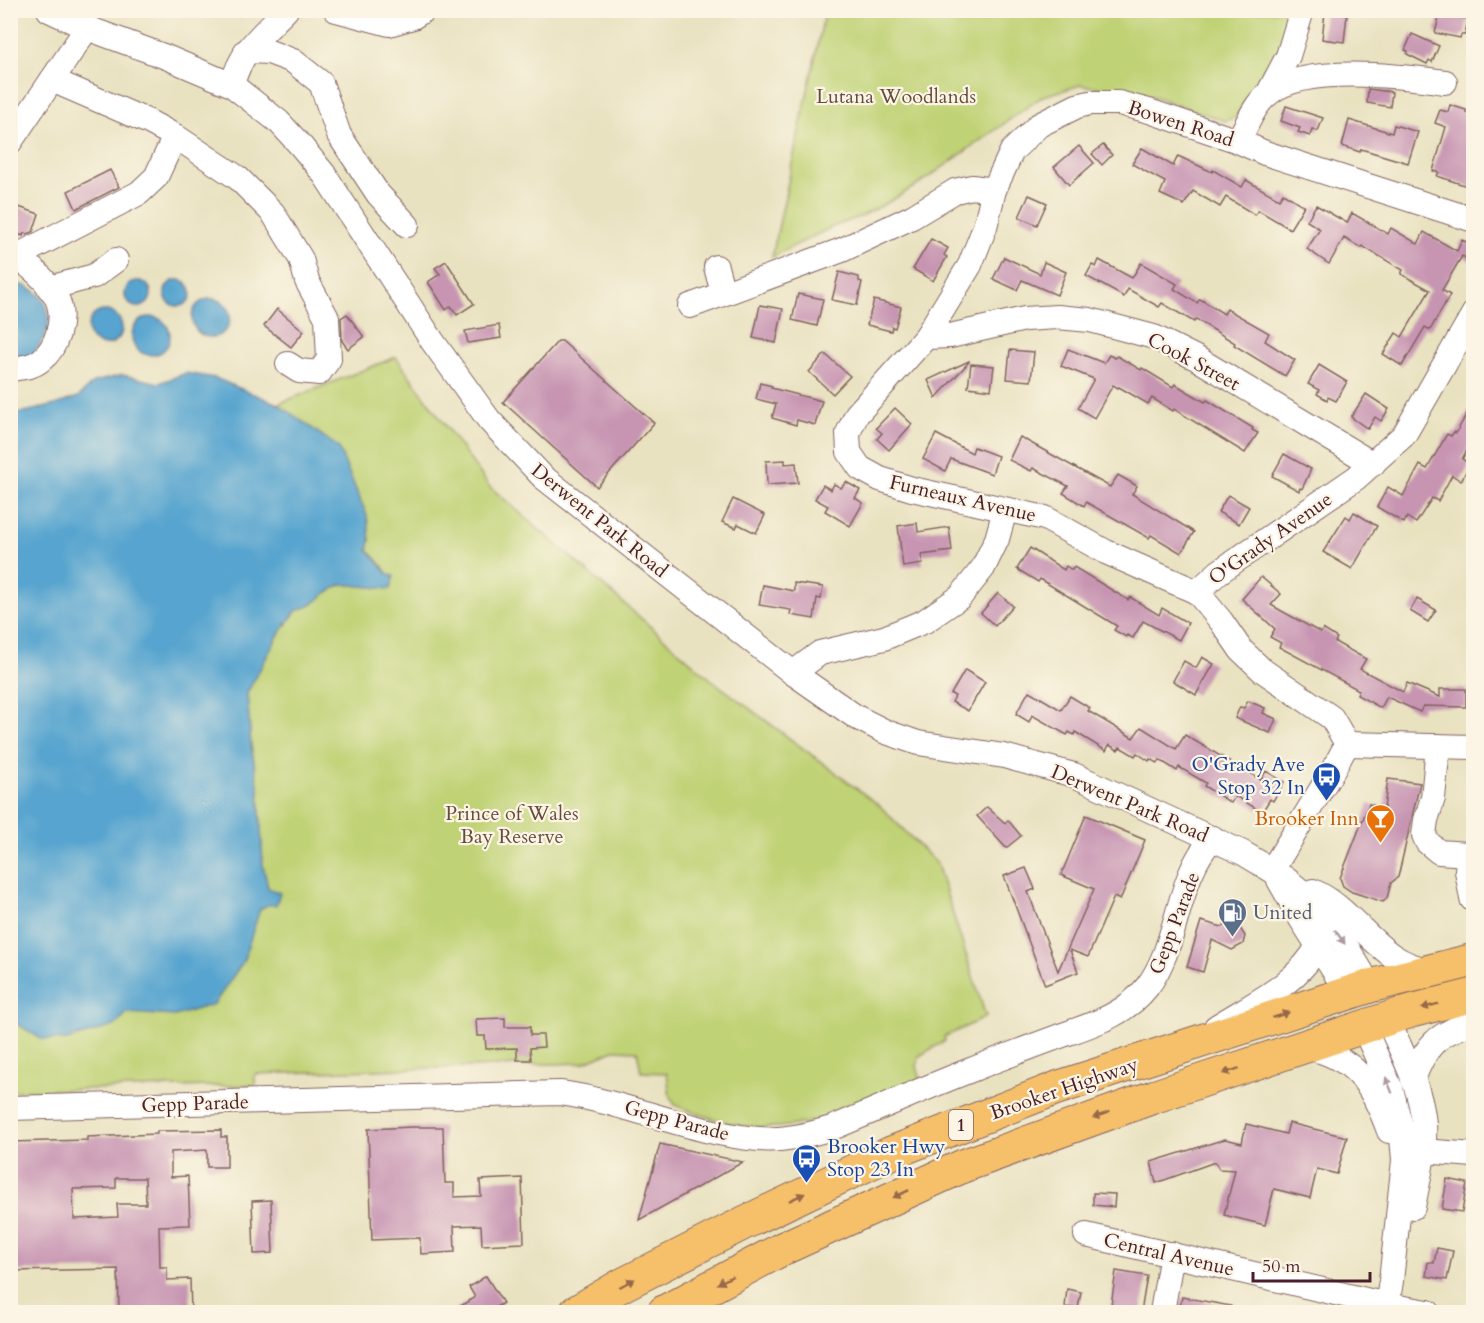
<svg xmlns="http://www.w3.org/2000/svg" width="1484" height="1323" font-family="Cardo,serif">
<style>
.green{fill:#bfd275;stroke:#847850;stroke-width:1.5}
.water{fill:#56a4cf;stroke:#50627d;stroke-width:1.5}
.building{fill:#c795b2;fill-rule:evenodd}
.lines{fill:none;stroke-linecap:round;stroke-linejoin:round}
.minor-casing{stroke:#826360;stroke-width:26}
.highway-casing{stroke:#826360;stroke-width:35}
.minor{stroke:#fff;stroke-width:24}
.highway{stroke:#f6c06b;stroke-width:33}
.oneway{fill:#ae9aa0}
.oneway2{fill:#976748}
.labels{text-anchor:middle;stroke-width:4.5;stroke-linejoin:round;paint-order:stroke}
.shield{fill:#fcf5e5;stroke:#7f5f63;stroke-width:1.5}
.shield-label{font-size:18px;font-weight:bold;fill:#4a1f2b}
.park-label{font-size:20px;fill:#674c3e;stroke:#fcf5e5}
.street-label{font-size:20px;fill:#4a1f2b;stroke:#fcf5e5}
.transit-label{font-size:20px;fill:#164399;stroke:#fcf5e5;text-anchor:end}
.food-label{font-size:20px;fill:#c56008;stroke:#fcf5e5;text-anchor:end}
.service-label{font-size:20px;fill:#4e5e75;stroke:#fcf5e5;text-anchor:start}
</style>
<rect width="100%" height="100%" fill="#fcf5e5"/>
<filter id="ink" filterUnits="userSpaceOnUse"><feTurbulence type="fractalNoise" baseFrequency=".0167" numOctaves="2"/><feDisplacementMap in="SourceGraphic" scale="12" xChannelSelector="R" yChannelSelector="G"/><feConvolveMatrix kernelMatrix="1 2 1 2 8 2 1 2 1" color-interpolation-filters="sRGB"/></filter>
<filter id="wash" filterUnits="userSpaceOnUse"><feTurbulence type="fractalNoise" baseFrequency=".008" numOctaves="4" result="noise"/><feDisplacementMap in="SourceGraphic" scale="24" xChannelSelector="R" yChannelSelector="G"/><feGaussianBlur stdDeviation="1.35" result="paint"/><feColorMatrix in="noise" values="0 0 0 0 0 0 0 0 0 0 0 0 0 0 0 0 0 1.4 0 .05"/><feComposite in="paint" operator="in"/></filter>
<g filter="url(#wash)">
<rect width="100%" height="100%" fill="#e9e2c1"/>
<!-- green -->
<g class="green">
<polygon points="825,11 1294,11 1282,44 1258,79 1236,117 1225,121 1156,97 1081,85 1043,96 919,184 887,203 862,216 832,227 772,257"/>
<path d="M396,357L489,486L713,681L880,806L937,864L986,1017L944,1037L945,1041L919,1056L917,1067L921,1079C866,1102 807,1135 745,1126C722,1123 697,1114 675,1105L670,1097L667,1073L641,1072L637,1051L614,1050L583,1063L255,1074V1085L11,1091V1020L114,1026L127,1013H148L243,961L260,909L267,905L268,888L263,866L259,790L251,746L247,693L279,634L296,611L311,605L326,593L342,584L390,589C388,570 382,563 368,550L370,540L367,516L338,447L278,404Z"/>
</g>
<!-- water -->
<g class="water">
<circle cx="178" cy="293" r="13"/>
<circle cx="138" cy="294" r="13"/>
<path d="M10,283C43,284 60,316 41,342C39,346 36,351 33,353C27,357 17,358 10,360Z"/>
<circle cx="211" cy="318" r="19"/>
<circle cx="105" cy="328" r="17"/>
<circle cx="151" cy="336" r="19"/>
<polygon points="186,373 215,378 278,404 338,447 367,516 370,540 368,550 388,574 394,576 390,589 342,584 326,593 311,605 296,611 279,634 247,693 251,746 259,790 263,866 268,888 280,893 276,905 267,905 260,909 243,962 214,1004 175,1016 127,1013 114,1026 67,1040 41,1039 11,1020 11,415 55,405 78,397 94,382 123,375 159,383"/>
</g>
<g id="blocks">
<!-- building -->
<g class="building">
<polygon points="1325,12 1347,15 1344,42 1322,39"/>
<polygon points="1440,13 1468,19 1465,35 1461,35 1460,38 1435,33"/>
<polygon points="1412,34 1439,46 1432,62 1429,60 1427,64 1407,54 1408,51 1405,50"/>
<polygon points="1368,89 1392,92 1390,107 1367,103"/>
<polygon points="1450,105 1466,110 1466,113 1473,114 1473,188 1437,176 1439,172 1433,171 1446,127 1435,123 1440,110 1448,112"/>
<polygon points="1286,106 1323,118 1318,131 1312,129 1310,136 1298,132 1300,128 1281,121"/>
<polygon points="1349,120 1392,133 1394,125 1418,132 1408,163 1361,149 1360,152 1342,146"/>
<polygon points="1103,145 1112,155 1102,165 1092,154"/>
<polygon points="1079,146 1094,163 1069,185 1054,167"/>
<polygon points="1142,148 1173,166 1178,156 1212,172 1213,170 1242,187 1246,180 1279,199 1283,193 1304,206 1290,229 1258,210 1255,215 1226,197 1220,207 1193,191 1184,205 1160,194 1165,182 1132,164"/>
<polygon points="110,170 119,187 76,209 68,191"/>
<polygon points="1029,195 1047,203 1037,225 1019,217"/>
<polygon points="10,204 39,214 33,232 28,234 24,233 23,236 10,231"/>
<polygon points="1316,205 1347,223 1352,213 1388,234 1391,228 1418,244 1424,232 1457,251 1462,240 1473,245 1473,262 1462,256 1442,290 1450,295 1430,330 1425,327 1402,366 1383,354 1396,333 1402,337 1430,290 1401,274 1403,270 1362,246 1361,248 1344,238 1329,264 1307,249 1320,229 1307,221"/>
<polygon points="931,239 948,248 944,255 947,257 933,281 913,269"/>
<polygon points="1004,257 1040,274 1044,262 1066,272 1057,295 1022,280 1017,290 993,279"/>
<polygon points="1099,260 1132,278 1141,263 1177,284 1174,289 1197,303 1200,299 1224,314 1227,309 1269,333 1265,341 1295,360 1285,376 1234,345 1235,343 1196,319 1194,322 1162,303 1159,307 1128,289 1124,297 1086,276 1092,265 1096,267"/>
<polygon points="446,261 474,304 457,315 451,306 446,310 428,282 440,274 435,268"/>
<polygon points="839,272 859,277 859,281 862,282 857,305 832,300"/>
<polygon points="798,294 823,299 817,326 792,320"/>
<polygon points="874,300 901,307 895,328 892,327 891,331 867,325"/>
<polygon points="760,305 783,309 776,343 753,338"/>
<polygon points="277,309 304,331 291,347 264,326"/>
<polygon points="347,314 364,337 348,349 342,341 341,318"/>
<polygon points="499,325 501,338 468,343 465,331"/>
<polygon points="558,341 562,341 654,423 597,487 503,402"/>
<polygon points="1068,349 1104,363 1109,355 1115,358 1117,356 1141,370 1142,368 1173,387 1175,384 1205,402 1207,400 1253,428 1252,430 1258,433 1245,453 1174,409 1173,411 1152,398 1148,404 1119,387 1118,388 1113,385 1094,418 1078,408 1094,379 1061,366"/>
<polygon points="1010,350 1034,352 1031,381 1007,379"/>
<polygon points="825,354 850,376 833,394 809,372"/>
<polygon points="969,361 969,362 936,398 928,380"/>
<polygon points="971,364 994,366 991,390 968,387"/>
<polygon points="1319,365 1347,382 1336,401 1328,397 1327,400 1317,394 1319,390 1308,384"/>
<polygon points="760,383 772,386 771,388 822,401 815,425 797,420 796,425 772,418 776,404 756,399"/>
<polygon points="1366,394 1389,409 1381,421 1375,417 1368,429 1351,417"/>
<polygon points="1473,403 1473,440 1462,459 1470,464 1461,481 1452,475 1438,501 1432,498 1416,523 1407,517 1404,523 1377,507 1388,487 1403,496 1420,465 1427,469 1447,434 1451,436 1454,432 1456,433"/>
<polygon points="895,408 912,424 889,450 877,439 882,433 876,428"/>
<polygon points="936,434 972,453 974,447 998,456 992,474 951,459 945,471 923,459"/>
<polygon points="1020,437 1110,487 1118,475 1137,486 1132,494 1194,532 1181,553 1151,535 1149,538 1086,502 1084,506 1063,493 1068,486 1033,468 1031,471 1009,460"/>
<polygon points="1284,454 1311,469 1302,489 1300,488 1299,491 1272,476"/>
<polygon points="785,460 785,464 796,463 798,483 767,485 766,461"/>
<polygon points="846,482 860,490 855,498 863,503 850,526 825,511 828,506 815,499 823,485 831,490 834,484 841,488"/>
<polygon points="1228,495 1249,507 1239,524 1218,512"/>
<polygon points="733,499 765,515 756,533 738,524 736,528 722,522"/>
<polygon points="1354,512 1377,526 1352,569 1323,552 1346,516 1350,519"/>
<polygon points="917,523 918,532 949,527 952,551 921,555 923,564 903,567 898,526"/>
<polygon points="1030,548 1064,570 1066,566 1072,570 1074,567 1128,600 1130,597 1159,615 1162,608 1188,623 1179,640 1143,621 1133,638 1127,635 1126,637 1114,630 1117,626 1040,579 1038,582 1017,569"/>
<polygon points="1261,577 1281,594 1271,605 1321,633 1323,629 1337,638 1335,642 1366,659 1360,669 1403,692 1407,683 1440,697 1440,689 1466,689 1466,707 1423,706 1420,712 1387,697 1381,708 1357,695 1359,690 1279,647 1281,643 1270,637 1275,629 1242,599"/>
<polygon points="794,583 823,587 821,599 817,598 814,619 790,615 791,610 759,605 763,585 794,591"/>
<polygon points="998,593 1013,606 995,626 981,613"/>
<polygon points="1417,599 1436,610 1428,622 1410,611"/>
<polygon points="1202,657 1214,664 1196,695 1173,681 1184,661 1196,668"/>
<polygon points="965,670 985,682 968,711 952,702 955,696 951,694"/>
<polygon points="1029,691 1061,710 1070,696 1090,708 1088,711 1133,738 1141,727 1176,749 1185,735 1261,780 1266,771 1284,782 1273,801 1270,799 1262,812 1235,796 1231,803 1204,786 1206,783 1179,767 1177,771 1160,760 1158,763 1150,759 1149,761 1137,753 1135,756 1120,747 1118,750 1109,745 1106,751 1075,732 1074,735 1069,732 1067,735 1032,715 1029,722 1016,714"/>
<polygon points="1248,701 1265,708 1263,713 1276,719 1270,733 1235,718 1240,707 1244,708"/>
<polygon points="1388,779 1420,783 1398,877 1391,883 1387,898 1383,902 1352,892 1343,886 1340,878 1369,804 1384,808"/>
<polygon points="987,807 1005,823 1008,820 1021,836 1006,848 977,816"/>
<polygon points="1086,815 1145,840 1120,900 1114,897 1088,957 1070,950 1078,972 1045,985 1004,876 1026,868 1035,889 1028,892 1058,971 1094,889 1061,875"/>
<polygon points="1201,921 1222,927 1230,924 1238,925 1245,936 1243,944 1232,950 1212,940 1203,972 1187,967"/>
<polygon points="505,1018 505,1027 530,1027 530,1035 543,1035 544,1047 530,1048 531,1060 517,1060 517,1048 486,1049 485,1036 477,1036 476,1019"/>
<polygon points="1289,1123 1347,1137 1337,1174 1317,1169 1310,1198 1274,1189 1265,1225 1224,1215 1235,1170 1219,1169 1215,1162 1156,1183 1151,1162 1225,1139 1242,1143 1246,1124 1286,1134"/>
<polygon points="412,1127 443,1127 445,1183 454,1183 454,1197 481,1196 480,1180 522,1178 524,1243 482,1245 481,1225 454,1226 455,1252 421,1254 420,1238 372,1240 368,1129"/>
<path d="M221,1130V1137H227V1167H207V1150L171,1152V1177L188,1176L190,1225L159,1226L160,1267H167V1280L190,1279L191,1312H119L118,1269L10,1271V1142L87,1140V1137L157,1134V1131ZM116,1178H145L146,1204H117L118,1217L74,1219L73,1189L116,1188Z"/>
<polygon points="660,1144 743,1162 639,1220"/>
<polygon points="1447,1179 1467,1183 1462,1212 1442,1209"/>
<polygon points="1093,1193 1115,1194 1114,1207 1093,1205"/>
<polygon points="271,1200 273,1253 254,1254 252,1201"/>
<polygon points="1437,1248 1453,1251 1447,1280 1426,1276 1428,1262 1434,1263"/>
<polygon points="1116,1271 1147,1276 1141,1312 1110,1312"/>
<polygon points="486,1276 503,1303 488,1312 451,1312 475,1297 469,1287"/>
<polygon points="1067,1289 1081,1292 1078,1309 1065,1307"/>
<polygon points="1182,1297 1231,1306 1230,1312 1179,1312"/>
</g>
</g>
</g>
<g filter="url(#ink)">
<use href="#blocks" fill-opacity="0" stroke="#826360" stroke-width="1.5"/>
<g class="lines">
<defs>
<g id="minor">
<polyline points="49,10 87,28 166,57 232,85 279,122 301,146 324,174 433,342 489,420 543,477 793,673 856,717 886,732 918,743 1004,756 1074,775 1243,853 1286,879 1307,896 1342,939 1370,986"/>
<polyline points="336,10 389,24 413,17 424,10"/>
<polyline points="246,51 269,52 293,61 321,83 339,135 378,194 407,225"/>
<polyline points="52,80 149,122 175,136 238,178 273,213 301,259 307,281 327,318 329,359 319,373 299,371 288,364"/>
<path d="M232,85C241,50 261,36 286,10"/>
<polyline points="1268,94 1288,56 1302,10"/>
<path d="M1238,141C1247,125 1254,105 1268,94C1304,64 1401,76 1445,82"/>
<polyline points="10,142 87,28"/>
<path d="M10,252C27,264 50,281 58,301C65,320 57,348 41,360C33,367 21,368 10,369"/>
<polyline points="17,256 139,193 156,177 175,136"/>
<polyline points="716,267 723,293"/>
<polyline points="49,288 94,276 116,260"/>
<polyline points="690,306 842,250 912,217 955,191 972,187 994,190"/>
<polyline points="926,337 950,336 1025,319 1057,317 1090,320 1154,337 1196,358 1373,464"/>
<polyline points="1197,592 1106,552 1045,518 912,489 880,479 860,468 849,452 848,433 857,414 926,337 970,265 985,227 994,190 1012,151 1039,125 1077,106 1090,103 1119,103 1149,111 1238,141 1265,153 1474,220"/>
<polyline points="793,673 820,653 884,638 925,621 960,597 983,568 997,539 1005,510"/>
<polyline points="1347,744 1474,747"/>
<polyline points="1438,746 1433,798 1426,820 1424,835 1427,842 1439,852 1468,854 1467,871 1472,899"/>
<polyline points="1272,870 1333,770 1347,744 1332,718 1262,670 1241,650 1221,621 1197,592 1219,572 1356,478 1404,435 1474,313"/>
<polyline points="1279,880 1301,919 1348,993"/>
<path d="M1313,891C1359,912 1378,965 1431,970"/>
<path d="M1387,1019C1402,1052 1421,1088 1424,1124C1426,1152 1418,1180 1413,1207"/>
<path d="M1216,1027C1249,1006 1301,982 1318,945"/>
<polyline points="1364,1028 1391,1089 1401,1127 1404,1160 1391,1281 1386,1312"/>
<path d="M1306,1047C1357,1058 1372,1085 1389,1131"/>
<path d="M1413,1080C1425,1046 1438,1032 1474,1023"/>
<path d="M10,1108L560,1093C627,1102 693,1134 759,1139C784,1141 808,1135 832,1128C878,1109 924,1088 971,1070C998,1059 1025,1049 1052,1039C1086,1026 1124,1017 1147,987C1180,944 1175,878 1213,838"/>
<polyline points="1423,1151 1474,1155"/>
<polyline points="1086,1235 1387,1305 1428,1312"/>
<polyline points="1162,1312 1172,1254"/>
</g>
<g id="highway">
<polyline points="576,1312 622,1285 744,1223 891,1153 1057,1088 1370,986 1474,960"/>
<polyline points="664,1312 784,1248 963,1166 1156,1096 1411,1011 1474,995"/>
</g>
</defs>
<!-- minor casing -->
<use href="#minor" class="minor-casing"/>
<!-- highway casing -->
<use href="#highway" class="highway-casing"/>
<!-- minor -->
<use href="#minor" class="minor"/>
<!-- highway -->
<use href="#highway" class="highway"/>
</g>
<!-- one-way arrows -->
<defs><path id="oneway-solid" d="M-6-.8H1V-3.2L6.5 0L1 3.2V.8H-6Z" transform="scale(1.5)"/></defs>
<g class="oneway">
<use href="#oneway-solid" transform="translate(1340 937) rotate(55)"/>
<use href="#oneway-solid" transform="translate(1389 1085) rotate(-112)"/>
</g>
<g class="oneway2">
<use href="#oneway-solid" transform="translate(1430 1006) rotate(165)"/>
<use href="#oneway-solid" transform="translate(1281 1015) rotate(-18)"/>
<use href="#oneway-solid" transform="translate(1231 1071) rotate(162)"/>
<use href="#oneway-solid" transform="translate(1101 1115) rotate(160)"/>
<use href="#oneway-solid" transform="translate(901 1194) rotate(155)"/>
<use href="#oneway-solid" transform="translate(797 1197) rotate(-25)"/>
<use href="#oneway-solid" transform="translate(725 1280) rotate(152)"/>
<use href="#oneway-solid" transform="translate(627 1283) rotate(-28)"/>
</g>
</g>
<!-- icons -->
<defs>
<symbol id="bus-pin" viewBox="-11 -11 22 30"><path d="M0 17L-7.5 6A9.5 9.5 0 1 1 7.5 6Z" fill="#1a4fb4" stroke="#fcf5e5"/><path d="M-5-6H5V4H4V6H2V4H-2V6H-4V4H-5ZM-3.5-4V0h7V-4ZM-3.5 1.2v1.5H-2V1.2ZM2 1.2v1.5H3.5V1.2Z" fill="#fff"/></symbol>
<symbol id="bar-pin" viewBox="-11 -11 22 30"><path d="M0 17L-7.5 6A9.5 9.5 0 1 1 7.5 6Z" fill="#e8710a" stroke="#fcf5e5"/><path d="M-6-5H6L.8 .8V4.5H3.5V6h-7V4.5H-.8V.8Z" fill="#fff"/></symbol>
<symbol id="fuel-pin" viewBox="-11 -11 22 30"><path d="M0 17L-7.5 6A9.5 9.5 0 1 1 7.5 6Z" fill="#5c6f8a" stroke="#fcf5e5"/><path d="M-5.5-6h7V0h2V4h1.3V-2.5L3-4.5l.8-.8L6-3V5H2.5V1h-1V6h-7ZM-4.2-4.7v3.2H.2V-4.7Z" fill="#fff"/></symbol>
</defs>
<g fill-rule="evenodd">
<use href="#bus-pin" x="1310" y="760" width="33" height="45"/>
<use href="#bar-pin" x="1364" y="802" width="33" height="45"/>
<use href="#fuel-pin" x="1216" y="896" width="33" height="45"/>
<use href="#bus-pin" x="790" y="1142" width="33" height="45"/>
</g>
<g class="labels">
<!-- shield labels -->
<rect class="shield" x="949" y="1110" width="24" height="30" rx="4.5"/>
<g class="shield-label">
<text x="961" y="1131">1</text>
</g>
<!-- park labels -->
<g class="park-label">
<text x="896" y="103">Lutana Woodlands</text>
<text x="512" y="820">Prince of Wales<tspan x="512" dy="23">Bay Reserve</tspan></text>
</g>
<!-- street labels -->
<g class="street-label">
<text transform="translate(1181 123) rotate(18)" y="7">Bowen Road</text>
<text transform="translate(1194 361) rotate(28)" y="7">Cook Street</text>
<text transform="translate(963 498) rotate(13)" y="7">Furneaux Avenue</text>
<text transform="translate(600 520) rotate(39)" y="7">Derwent Park Road</text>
<text transform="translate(1270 538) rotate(-35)" y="7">O'Grady Avenue</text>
<text transform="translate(1130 803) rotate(23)" y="7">Derwent Park Road</text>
<text transform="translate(1174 923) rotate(-69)" y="7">Gepp Parade</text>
<text transform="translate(1064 1088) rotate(-19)" y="7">Brooker Highway</text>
<text transform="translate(195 1103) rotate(-2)" y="7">Gepp Parade</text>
<text transform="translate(677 1120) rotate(15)" y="7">Gepp Parade</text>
<text transform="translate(1169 1254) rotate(13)" y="7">Central Avenue</text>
</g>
<!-- transit labels -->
<g class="transit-label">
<text x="1305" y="771">O'Grady Ave<tspan x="1305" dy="23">Stop 32 In</tspan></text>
<text x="827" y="1153" text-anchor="start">Brooker Hwy<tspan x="827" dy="23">Stop 23 In</tspan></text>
</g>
<!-- food labels -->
<g class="food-label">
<text x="1359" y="825">Brooker Inn</text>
</g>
<!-- service labels -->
<g class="service-label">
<text x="1253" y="919">United</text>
</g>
</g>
<!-- margin -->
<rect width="1484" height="1323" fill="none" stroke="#fcf5e5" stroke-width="36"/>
<!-- scale -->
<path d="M1253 1272v9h117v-9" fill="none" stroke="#4a1f2b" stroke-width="3"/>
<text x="1262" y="1272" font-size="18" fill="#4a1f2b" stroke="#fcf5e5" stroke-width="4.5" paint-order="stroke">50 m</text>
</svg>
